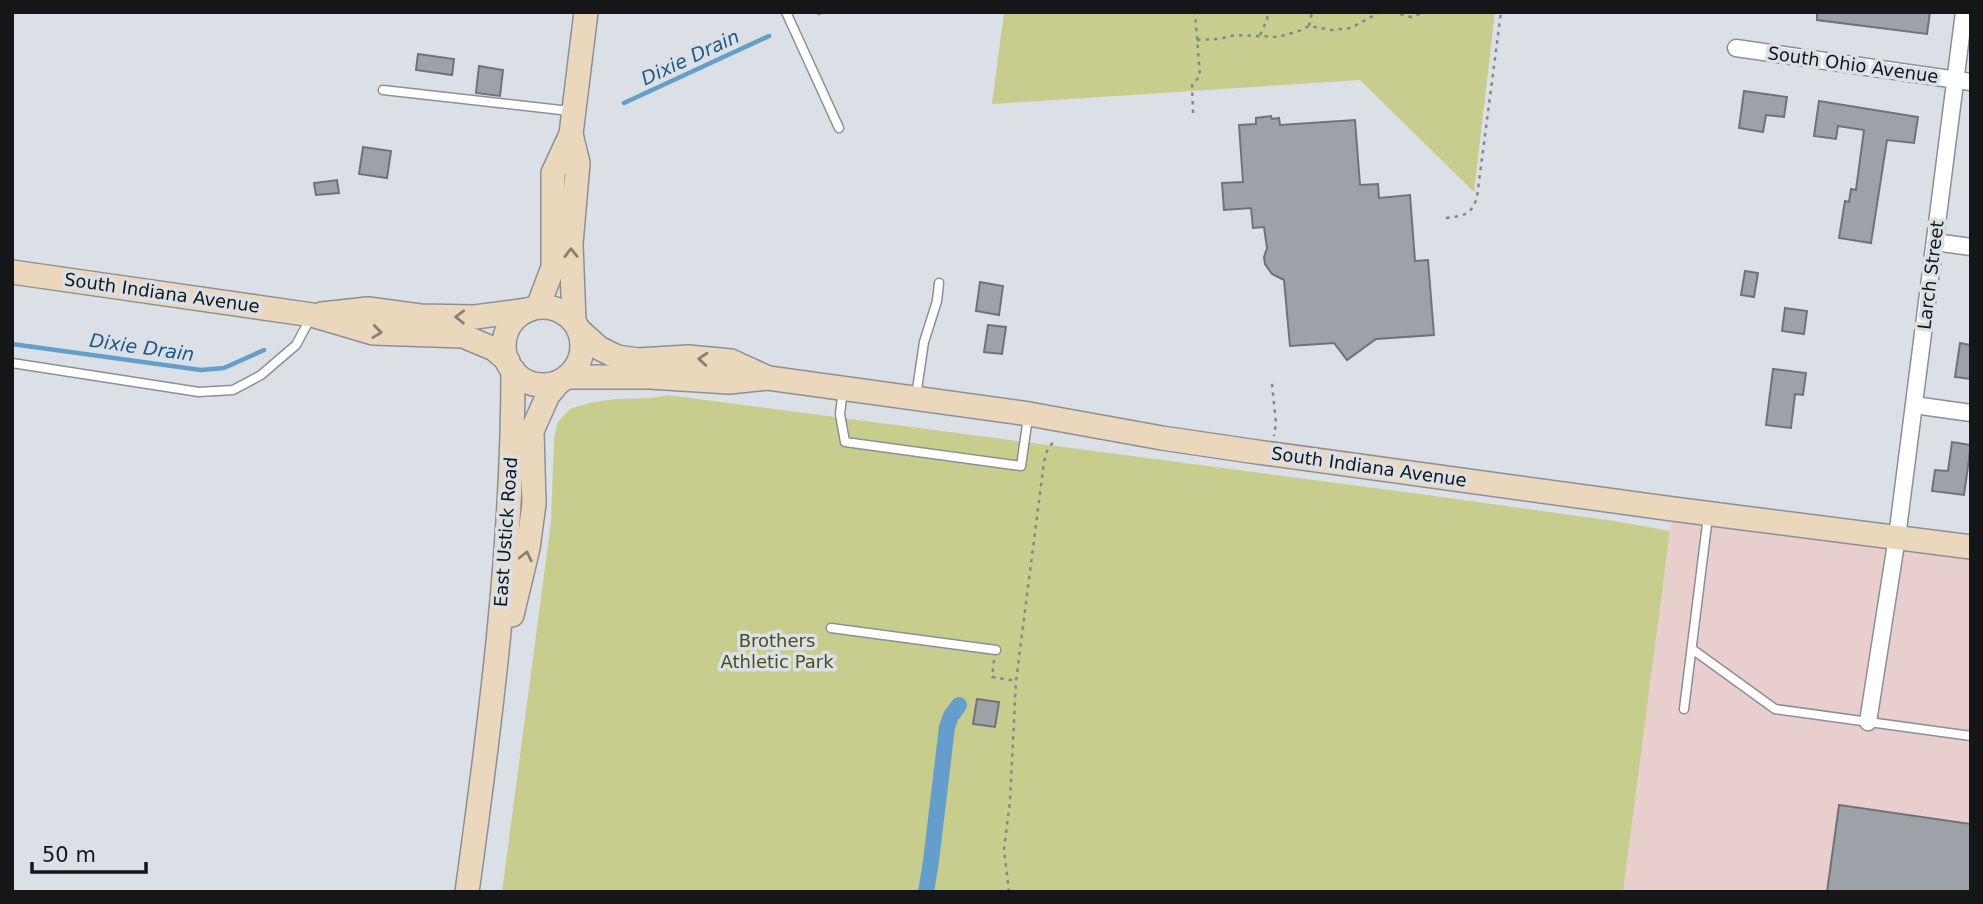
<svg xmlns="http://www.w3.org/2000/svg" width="1983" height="904" font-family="'DejaVu Sans',sans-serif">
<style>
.education{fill:#e9cece}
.green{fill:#c7cd8c}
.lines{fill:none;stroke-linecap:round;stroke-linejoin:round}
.stream{stroke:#659dcb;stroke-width:4.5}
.canal{stroke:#659dcb;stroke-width:16}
.building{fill:#9ca2a7;stroke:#6e7378;stroke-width:2}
.lane-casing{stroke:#8b9095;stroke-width:11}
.street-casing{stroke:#8b9095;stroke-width:19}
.secondary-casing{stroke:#8b9095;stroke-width:26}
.path{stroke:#84888c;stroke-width:2.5;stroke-dasharray:3.5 5;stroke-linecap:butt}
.lane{stroke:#fff;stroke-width:8}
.street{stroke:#fff;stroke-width:16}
.secondary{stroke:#ebd7bc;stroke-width:23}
.oneway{stroke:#8a8072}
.labels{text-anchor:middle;stroke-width:7;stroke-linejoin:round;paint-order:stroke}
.street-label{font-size:18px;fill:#141618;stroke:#dae0e5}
.park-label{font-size:18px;fill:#4b4e1b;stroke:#dae0e5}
.water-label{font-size:19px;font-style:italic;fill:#1b5a87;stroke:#dae0e5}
</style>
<rect width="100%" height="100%" fill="#dae0e5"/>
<!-- education -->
<polygon class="education" points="1673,509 1971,547 1971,892 1623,892"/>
<!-- green -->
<g class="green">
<polygon points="1004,12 1495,12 1474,192 1360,80 992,104"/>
<polygon points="668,395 1427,495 1614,521 1670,531 1623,892 502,892 551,522 554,439 557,423 570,409 589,403 615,399 652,398"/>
</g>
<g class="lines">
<!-- stream -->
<g class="stream">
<polyline points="819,13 820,12"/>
<polyline points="624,103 769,36"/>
<polyline points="12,344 201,370 224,368 264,350"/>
</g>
<!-- canal -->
<polyline class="canal" points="926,892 931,861 947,727 951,716 959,705"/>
</g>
<!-- building -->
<g class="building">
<polygon points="1817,12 1930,12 1927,34 1817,20"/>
<polygon points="418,54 454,59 452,75 416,70"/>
<polygon points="479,66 503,70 500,96 476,93"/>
<polygon points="1744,91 1787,97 1784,117 1766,115 1763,132 1739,128"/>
<polygon points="1819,101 1918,117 1914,143 1887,140 1871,243 1839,238 1845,201 1849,202 1851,189 1856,190 1864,130 1838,126 1836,139 1814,136"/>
<polygon points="1271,116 1272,119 1279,118 1280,125 1355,120 1360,185 1378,184 1379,198 1410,195 1415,261 1428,260 1434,335 1376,339 1347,360 1334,343 1290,346 1284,280 1272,274 1265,264 1264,257 1267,248 1264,227 1253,228 1251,208 1224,210 1222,183 1243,182 1239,125 1256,124 1256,118"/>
<polygon points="363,147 391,151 387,178 359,174"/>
<polygon points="337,180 339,193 316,195 314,183"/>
<polygon points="1745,271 1758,273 1754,297 1741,295"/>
<polygon points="980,282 1003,286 999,315 976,311"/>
<polygon points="1785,308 1807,311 1804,334 1782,331"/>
<polygon points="988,325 1006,327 1002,354 984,352"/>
<polygon points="1960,343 1971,345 1971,379 1955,377"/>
<polygon points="1773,369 1806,373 1803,395 1795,394 1791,428 1766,425"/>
<polygon points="1952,442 1971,445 1964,495 1932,491 1935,470 1948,471"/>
<polygon points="977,699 999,702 995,727 973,724"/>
<polygon points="1839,805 1971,824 1971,892 1827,892"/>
</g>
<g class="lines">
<defs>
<g id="lane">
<polyline points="786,12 839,128"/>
<polyline points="383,90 570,111"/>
<polyline points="12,363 199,392 233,390 261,375 296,345 311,317"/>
<polyline points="843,389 840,414 845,442 1021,466 1028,417"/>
<polyline points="916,396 924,342 937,301 939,283"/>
<polyline points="831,628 996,650"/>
<polyline points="1692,649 1775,709 1971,736"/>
<polyline points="1684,709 1708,516"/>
</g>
<g id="street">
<polyline points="1736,48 1971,82"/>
<polyline points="1935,242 1971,247"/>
<polyline points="1914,405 1971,413"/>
<polyline points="1868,722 1897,537 1964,12"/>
</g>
<g id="secondary">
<polyline points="571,134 578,163 571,244 574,321"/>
<polyline points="12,272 312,315 373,333 463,336 494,349 508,361"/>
<polyline points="538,307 553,267 553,173 571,134 586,12"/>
<circle cx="543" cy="346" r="39"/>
<polyline points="322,314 368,309 420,316 475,317 528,310"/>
<polyline points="579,330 599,348 617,357 638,360 688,357 731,361 768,378"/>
<polyline points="567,377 650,377 729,382 768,378 1029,414 1162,438 1250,451 1673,509 1971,547"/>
<polyline points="512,615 528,548 534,504 532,431 548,395 559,382"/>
<path d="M467,892C491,719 513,545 513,370"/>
</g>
</defs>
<!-- lane casing -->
<use href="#lane" class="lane-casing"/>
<!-- street casing -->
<use href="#street" class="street-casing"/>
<!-- secondary casing -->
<use href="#secondary" class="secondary-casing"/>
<!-- path -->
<g class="path">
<polyline points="1392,12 1411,17 1425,12"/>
<polyline points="1309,26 1312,12"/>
<polyline points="1260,35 1267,20 1268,12"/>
<polyline points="1197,40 1219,39 1235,35 1278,37 1299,31 1309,26 1332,30 1351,28 1380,12"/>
<polyline points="1193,113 1192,85 1200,76 1195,12"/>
<path d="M1446,218C1463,216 1472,215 1477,197L1501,12"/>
<polyline points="1272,384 1276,423 1274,436"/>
<polyline points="994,660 992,677 1016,681"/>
<polyline points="1009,892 1004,849 1010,801 1016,681 1044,462 1047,451 1053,442"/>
</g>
<!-- lane -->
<use href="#lane" class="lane"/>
<!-- street -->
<use href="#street" class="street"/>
<!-- secondary -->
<use href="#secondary" class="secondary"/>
</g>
<!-- one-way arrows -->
<defs><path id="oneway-chevron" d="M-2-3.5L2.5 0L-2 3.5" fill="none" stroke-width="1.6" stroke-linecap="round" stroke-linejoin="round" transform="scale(1.75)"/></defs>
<g class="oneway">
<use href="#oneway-chevron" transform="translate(571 253) rotate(-91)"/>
<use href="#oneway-chevron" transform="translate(460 317) rotate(-179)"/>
<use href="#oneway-chevron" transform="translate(377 332) rotate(7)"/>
<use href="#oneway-chevron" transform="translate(703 359) rotate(-175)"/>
<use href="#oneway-chevron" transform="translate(526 556) rotate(-77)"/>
</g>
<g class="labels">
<!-- street labels -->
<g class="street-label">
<text transform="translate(1853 65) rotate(8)" y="6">South Ohio Avenue</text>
<text transform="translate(1931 275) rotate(-83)" y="6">Larch Street</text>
<text transform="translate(162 293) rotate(8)" y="6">South Indiana Avenue</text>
<text transform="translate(1369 467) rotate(8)" y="6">South Indiana Avenue</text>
<text transform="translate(506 532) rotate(-86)" y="6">East Ustick Road</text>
</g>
<!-- park labels -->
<g class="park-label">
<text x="777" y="647">Brothers<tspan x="777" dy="21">Athletic Park</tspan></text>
</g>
<!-- water labels -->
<g class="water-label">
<text transform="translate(690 57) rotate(-25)" y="7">Dixie Drain</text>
<text transform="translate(142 347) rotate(8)" y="7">Dixie Drain</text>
</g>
</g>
<!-- border -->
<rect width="1983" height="904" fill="none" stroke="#141618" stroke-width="28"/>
<!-- scale -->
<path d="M32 862v10h114v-10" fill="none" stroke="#141618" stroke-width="3.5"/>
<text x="42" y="862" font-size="21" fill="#141618" stroke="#dae0e5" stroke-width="5" paint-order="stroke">50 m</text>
</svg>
